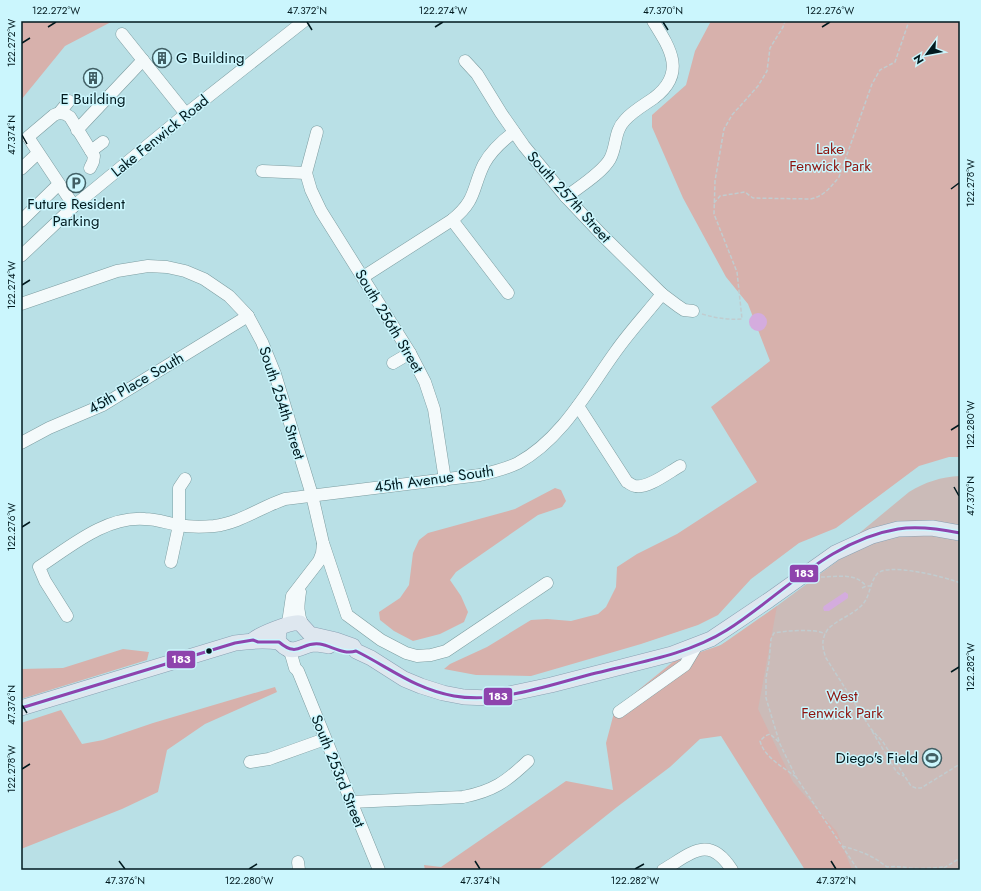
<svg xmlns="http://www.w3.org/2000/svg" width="981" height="891" font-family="Jost,sans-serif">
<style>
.green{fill:#cbbbb8}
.forest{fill:#d7b1ac}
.water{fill:#d4acde}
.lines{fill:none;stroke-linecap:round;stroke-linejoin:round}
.minor-casing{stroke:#7d9da1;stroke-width:13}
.major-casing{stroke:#8aa1b3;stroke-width:16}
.path{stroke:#c1cccf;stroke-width:1.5;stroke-dasharray:4 2;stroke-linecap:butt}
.minor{stroke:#f4fafb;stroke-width:12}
.major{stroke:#dee7ef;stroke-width:15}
.bus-1-casing{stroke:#cbf6fd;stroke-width:6}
.bus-1{stroke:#8e44ad;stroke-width:3}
.ticks{fill:none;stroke:#00191e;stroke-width:1.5}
.bus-dot{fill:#00191e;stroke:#cbf6fd;stroke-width:1.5}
.labels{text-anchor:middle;stroke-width:3;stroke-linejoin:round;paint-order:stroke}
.poi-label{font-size:15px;fill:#00191e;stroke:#cbf6fd}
.street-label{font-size:15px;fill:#00191e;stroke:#cbf6fd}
.park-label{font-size:15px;fill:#8e140e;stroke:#cbf6fd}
.line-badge{stroke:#cbf6fd;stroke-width:1.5}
.badge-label{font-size:11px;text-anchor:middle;font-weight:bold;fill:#fff}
.neatline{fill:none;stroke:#00191e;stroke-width:1.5}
.ticks-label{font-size:10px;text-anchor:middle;fill:#00191e}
</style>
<rect width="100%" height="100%" fill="#b9e0e6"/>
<!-- green -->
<path class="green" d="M960,476V870H805L719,646L733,638L762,617L882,528L857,535L909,492C925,482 941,477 960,476Z"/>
<!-- forest -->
<g class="forest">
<polygon points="21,21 113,21 65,46 21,100"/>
<polygon points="711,21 960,21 960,457 949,457 919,466 836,528 799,543 751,579 718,615 698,625 641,644 531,676 476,675 444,669 450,664 487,647 531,620 547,619 571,621 598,614 606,607 616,587 617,567 637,554 677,534 757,482 711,407 770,361 748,304 726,277 683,198 652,127 652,115 686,85 695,51"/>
<polygon points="555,488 561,490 566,501 562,507 538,515 456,572 450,580 461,596 468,612 464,622 440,634 413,641 394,631 380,620 379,612 400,598 409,585 413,553 419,540 428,533 515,509"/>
<polygon points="777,606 758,709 793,782 837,832 852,870 805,870 721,736 700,739 670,767 617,807 538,870 425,870 424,865 441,867 566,781 613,790 606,743 615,709 674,661 721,645"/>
<polygon points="123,649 149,652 147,660 21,699 21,669 63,668"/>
<polygon points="275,687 277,692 205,724 167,750 158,792 122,809 21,849 21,723 61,710 82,744 103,740 153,723"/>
</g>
<!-- water -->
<g class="water">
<circle cx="758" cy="322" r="9"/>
<polygon points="845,592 848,594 848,598 829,611 824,611 823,608 824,606"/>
</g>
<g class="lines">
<defs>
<g id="minor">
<polyline points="122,34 186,114"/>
<polyline points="465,61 477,74 501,113 524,146 566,197 601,234 662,294 678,306 684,310 693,311"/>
<polyline points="59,113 69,101"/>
<polyline points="77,130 143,60"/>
<polyline points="91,151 103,142"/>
<polyline points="21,169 38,153"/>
<polyline points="262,171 306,173"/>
<polyline points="306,173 311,190 321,211 410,353 425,382 434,409 445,480"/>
<polyline points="306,173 317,132"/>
<path d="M566,197C579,187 602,173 610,159C617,146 614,131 625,120C633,111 644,105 654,98C687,73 670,48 653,21"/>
<path d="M74,206L28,137L54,115C59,112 65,113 70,117L94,156L93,162L90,168"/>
<polyline points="452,220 508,293"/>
<polyline points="21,221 59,184"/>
<polyline points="21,256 74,206 186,114 304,21"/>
<path d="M363,277L452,220C477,200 472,188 484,164C491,151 502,141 514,132"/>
<polyline points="21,304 117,271 148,266 167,267 185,271 204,279 229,296 248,316 262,342 275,374 312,495 323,543 347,615 381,640 406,653 417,656 431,655 446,651 547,583"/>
<polyline points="393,363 410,353"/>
<path d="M578,406L627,482C629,483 633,486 635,486C648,489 669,472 680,466"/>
<polyline points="21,443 49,428 103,405 248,316"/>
<polyline points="171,562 179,525 179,488 185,479"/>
<path d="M300,592C298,605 297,614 303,626"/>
<path d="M67,616L45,581L39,567C70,547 105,516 145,519C156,519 167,523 178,525C189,527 203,527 214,526C240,523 261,507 285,499L480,475C493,472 506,469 518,463C562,439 587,391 616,351C630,331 647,313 662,294"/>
<polyline points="285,626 288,623 292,596 319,561 322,553 323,544"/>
<polyline points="286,648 291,654 295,668 298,671 379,870"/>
<polyline points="619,712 685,665 697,645"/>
<polyline points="250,762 269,759 325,739"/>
<path d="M351,802L463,797C493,791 506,782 528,761"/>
<polyline points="298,862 299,870"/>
<path d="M663,870C692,853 709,834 732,870"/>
</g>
<g id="major">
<path d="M279,632C278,637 278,641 281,644C292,656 301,646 313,644C319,644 323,645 329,646"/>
<path d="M253,640C260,634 292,621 300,623L310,634L336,640L353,646L356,651L371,658L404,679L421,686L443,693L464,697L490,698L551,685L672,654L711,639L769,600L835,553L872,536L898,529L932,528L960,533"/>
<path d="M21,708L235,643C250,641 264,640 279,642"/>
</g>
</defs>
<!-- minor casing -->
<use href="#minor" class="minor-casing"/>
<!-- major casing -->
<use href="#major" class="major-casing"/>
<!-- path -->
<g class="path">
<path d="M714,203L720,196L745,192L753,198L810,199C823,197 831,187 839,177L872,84L880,70L895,62L909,21"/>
<path d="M702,314C716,318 727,320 742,319L737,272L714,214L715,181L724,129L732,115L758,86L767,71L770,48L783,27L785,21"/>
<path d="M821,577C836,577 855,572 866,586"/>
<path d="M960,583C946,577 887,562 877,574C870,582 870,596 863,604C853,615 838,619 828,629C821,639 822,647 826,658L871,729L883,742L911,786L916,788H921L960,764"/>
<polyline points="862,588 866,586 872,586"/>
<polyline points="872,731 896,771 899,774 904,776"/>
<path d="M779,741L766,698V678L769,662L771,639L774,633C784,631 816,628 825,634"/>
<path d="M796,777C783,767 764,757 760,741L765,736L770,734L779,742L796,777L858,870"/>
<path d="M842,846C860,851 872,855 887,867C896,866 902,867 910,868C921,869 933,868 944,867V868L960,858"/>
</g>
<!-- minor -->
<use href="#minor" class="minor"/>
<!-- major -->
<use href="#major" class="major"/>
<defs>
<path id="bus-1" d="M21,708L235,643L253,640L258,642H279C299,659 301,641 320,644C332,646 343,655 356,651C390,668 415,689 454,696C500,704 552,684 596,673C640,662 687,655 727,630C782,595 830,540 898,529C918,526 940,529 960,533"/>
</defs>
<!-- bus-1 casing -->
<use href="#bus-1" class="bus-1-casing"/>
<!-- bus-1 -->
<use href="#bus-1" class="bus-1"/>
</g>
<!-- ticks -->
<path class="ticks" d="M307,22L312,30M663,22L668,30M48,27L56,22M435,27L443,22M822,27L830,22M22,43L30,38M22,135L27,144M951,189L959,183M22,285L30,280M951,430L959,425M954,487L959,496M22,527L30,522M951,672L959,667M22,705L27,713M22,769L30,764M119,861L125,869M475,861L480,869M831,861L836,869M249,869L257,864M635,869L644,864"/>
<!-- icons -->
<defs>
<symbol id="building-ring" viewBox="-11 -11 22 22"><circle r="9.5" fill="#cbf6fd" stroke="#415f64" stroke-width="1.5"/><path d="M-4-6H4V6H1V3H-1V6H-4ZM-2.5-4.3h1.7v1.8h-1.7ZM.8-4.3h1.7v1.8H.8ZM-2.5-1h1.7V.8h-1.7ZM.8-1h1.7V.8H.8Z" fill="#415f64"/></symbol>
<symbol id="parking-ring" viewBox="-11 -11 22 22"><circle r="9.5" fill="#cbf6fd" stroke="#415f64" stroke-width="1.5"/><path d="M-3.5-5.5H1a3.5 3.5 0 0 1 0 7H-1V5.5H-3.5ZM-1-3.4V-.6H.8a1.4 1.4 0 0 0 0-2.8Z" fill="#415f64"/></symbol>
<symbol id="stadium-ring" viewBox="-11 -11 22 22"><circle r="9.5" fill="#cbf6fd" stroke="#415f64" stroke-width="1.5"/><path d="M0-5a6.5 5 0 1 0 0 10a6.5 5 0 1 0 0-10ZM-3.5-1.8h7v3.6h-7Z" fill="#415f64"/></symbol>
</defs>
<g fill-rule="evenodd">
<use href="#building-ring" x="151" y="47" width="22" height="22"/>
<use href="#building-ring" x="82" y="67" width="22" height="22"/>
<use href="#parking-ring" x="65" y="172" width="22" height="22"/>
<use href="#stadium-ring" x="921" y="747" width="22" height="22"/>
</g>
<!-- markers -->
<circle class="bus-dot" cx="209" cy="651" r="3.5"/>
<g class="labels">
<!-- poi labels -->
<g class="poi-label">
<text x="176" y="63" text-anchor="start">G Building</text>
<text x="93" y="104">E Building</text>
<text x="76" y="209">Future Resident<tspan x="76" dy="17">Parking</tspan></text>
<text x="918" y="763" text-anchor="end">Diego's Field</text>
</g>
<!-- street labels -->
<g class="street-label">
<text transform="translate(160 136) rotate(-39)" y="5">Lake Fenwick Road</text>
<text transform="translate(569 197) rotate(48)" y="5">South 257th Street</text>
<text transform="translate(389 321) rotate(59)" y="5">South 256th Street</text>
<text transform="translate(136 383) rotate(-30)" y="5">45th Place South</text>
<text transform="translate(282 403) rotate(72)" y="5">South 254th Street</text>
<text transform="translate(434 479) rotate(-8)" y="5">45th Avenue South</text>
<text transform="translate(338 771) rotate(68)" y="5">South 253rd Street</text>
</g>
<!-- park labels -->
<g class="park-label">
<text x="830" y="154">Lake<tspan x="830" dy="17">Fenwick Park</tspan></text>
<text x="842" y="701">West<tspan x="842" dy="17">Fenwick Park</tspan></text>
</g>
</g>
<g class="line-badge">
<rect x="789" y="564" width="30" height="19" rx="4" fill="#8e44ad"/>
<rect x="166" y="650" width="30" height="19" rx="4" fill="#8e44ad"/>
<rect x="483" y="687" width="30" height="19" rx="4" fill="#8e44ad"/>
</g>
<g class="badge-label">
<text x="804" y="577">183</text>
<text x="181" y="663">183</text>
<text x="498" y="700">183</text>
</g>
<!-- border -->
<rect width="981" height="891" fill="none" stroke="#cbf6fd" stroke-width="44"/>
<!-- north arrow -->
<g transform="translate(927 54) rotate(238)" stroke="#cbf6fd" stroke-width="3" paint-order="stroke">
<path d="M0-3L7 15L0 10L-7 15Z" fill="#00191e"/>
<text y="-6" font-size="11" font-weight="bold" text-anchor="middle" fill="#00191e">N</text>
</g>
<rect x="22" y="22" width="937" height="847" class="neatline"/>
<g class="ticks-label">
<text x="56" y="14">122.272°W</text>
<text x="307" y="14">47.372°N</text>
<text x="443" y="14">122.274°W</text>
<text x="663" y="14">47.370°N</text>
<text x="830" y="14">122.276°W</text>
<text transform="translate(11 43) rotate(-90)" y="4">122.272°W</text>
<text transform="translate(11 135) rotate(-90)" y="4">47.374°N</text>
<text transform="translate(970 183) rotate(-90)" y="4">122.278°W</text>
<text transform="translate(11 285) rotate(-90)" y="4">122.274°W</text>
<text transform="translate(970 425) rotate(-90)" y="4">122.280°W</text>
<text transform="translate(970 496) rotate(-90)" y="4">47.370°N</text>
<text transform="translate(11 527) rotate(-90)" y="4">122.276°W</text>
<text transform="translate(970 667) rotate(-90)" y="4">122.282°W</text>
<text transform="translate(11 705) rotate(-90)" y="4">47.376°N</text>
<text transform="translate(11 769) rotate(-90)" y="4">122.278°W</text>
<text x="125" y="884">47.376°N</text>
<text x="249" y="884">122.280°W</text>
<text x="480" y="884">47.374°N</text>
<text x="635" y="884">122.282°W</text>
<text x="836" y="884">47.372°N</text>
</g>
</svg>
